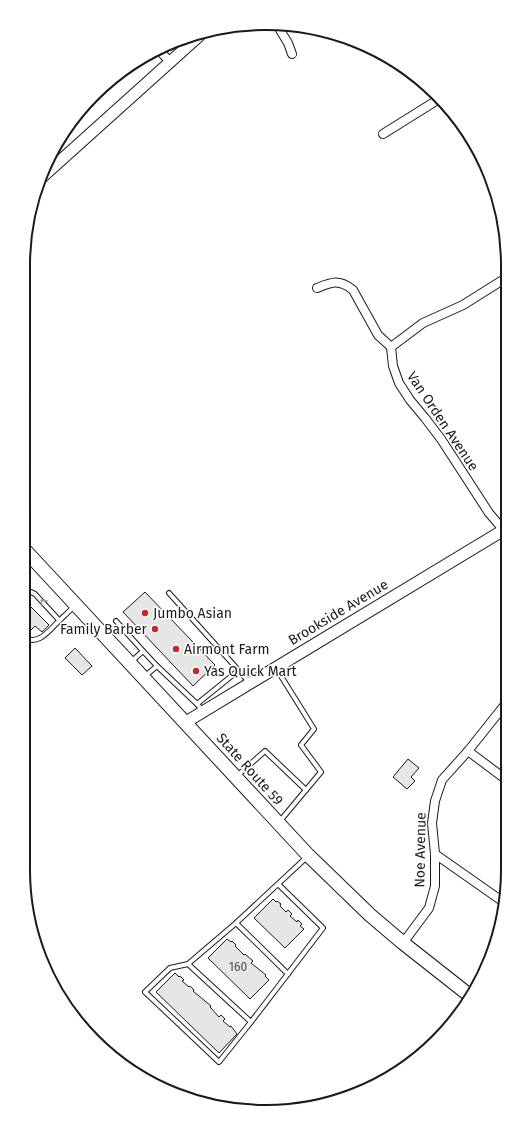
<svg xmlns="http://www.w3.org/2000/svg" width="531" height="1135" font-family="'Fira Sans',sans-serif">
<style>
.building{fill:#e6e6e6;stroke:#1a1a1a}
.lines{fill:none;stroke-linecap:round;stroke-linejoin:round}
.service-casing{stroke:#1a1a1a;stroke-width:6}
.minor-casing{stroke:#1a1a1a;stroke-width:10}
.tertiary-casing{stroke:#1a1a1a;stroke-width:13}
.primary-casing{stroke:#1a1a1a;stroke-width:15}
.service{stroke:#fff;stroke-width:4}
.minor{stroke:#fff;stroke-width:8}
.tertiary{stroke:#fff;stroke-width:11}
.primary{stroke:#fff;stroke-width:13}
.oneway{stroke:#989898}
.poi-dot{fill:#c62828;stroke:#fff;stroke-width:1.5}
.labels{text-anchor:middle;stroke-width:3;stroke-linejoin:round;paint-order:stroke}
.number-label{font-size:12px;fill:#4d4d4d}
.street-label{font-size:14px;fill:#1a1a1a;stroke:#fff}
.poi-label{font-size:14px;fill:#1a1a1a;stroke:#fff;text-anchor:start}
.rim{fill:none;stroke:#1a1a1a;stroke-width:2}
</style>
<rect width="100%" height="100%" fill="#fff"/>
<!-- building -->
<g class="building">
<polygon points="145,592 215,665 193,686 123,612"/>
<polygon points="23,599 49,625 42,632 35,626 29,632 23,626"/>
<polygon points="75,648 92,666 82,675 65,658"/>
<polygon points="408,759 419,768 411,777 415,781 407,789 393,777"/>
<polygon points="273,899 276,902 277,901 281,904 280,906 286,912 288,910 292,914 290,916 297,922 298,920 302,924 300,926 304,929 285,948 254,918"/>
<polygon points="227,939 231,942 232,941 236,945 235,946 244,955 245,954 253,961 251,963 266,975 265,976 269,980 250,999 208,958"/>
<polygon points="175,973 179,977 180,976 184,980 182,981 189,987 190,986 194,990 193,991 211,1006 210,1007 219,1017 221,1015 225,1019 223,1021 230,1027 231,1026 237,1034 219,1053 156,992"/>
</g>
<g class="lines">
<defs>
<g id="service">
<polyline points="169,593 250,683"/>
<polyline points="23,595 31,592 35,594 59,620"/>
<polyline points="116,621 143,651"/>
<path d="M23,637C39,647 50,629 60,620C65,615 70,611 74,606"/>
<polyline points="132,661 143,651 157,666"/>
<polyline points="276,668 314,729 301,745 321,772 280,821"/>
<polyline points="144,677 157,666 197,704"/>
<polyline points="203,711 197,704 239,670"/>
<polyline points="238,775 265,751 306,790"/>
<polyline points="278,884 323,928 251,1022 188,964 236,923 307,857"/>
<polyline points="236,923 288,974"/>
<polyline points="188,964 170,968 145,992 219,1062 251,1022"/>
</g>
<g id="minor">
<polyline points="277,25 288,43 292,54"/>
<polyline points="159,50 171,63"/>
<polyline points="383,134 439,99"/>
<path d="M317,288C332,282 339,279 353,290L378,335L391,347L393,366L399,383L410,400L425,418L441,439L489,513L506,533"/>
<polyline points="391,347 423,323 463,305 506,278"/>
<polyline points="468,751 508,781"/>
<polyline points="435,854 502,901"/>
<polyline points="403,943 429,908 435,886 435,854 432,823 435,801 442,780 468,751 507,702"/>
</g>
<g id="tertiary">
<polyline points="40,179 199,36"/>
<polyline points="186,722 507,528"/>
</g>
<polyline id="primary" points="23,548 308,855 370,915 403,943 469,995"/>
</defs>
<!-- service casing -->
<use href="#service" class="service-casing"/>
<!-- minor casing -->
<use href="#minor" class="minor-casing"/>
<!-- tertiary casing -->
<use href="#tertiary" class="tertiary-casing"/>
<!-- primary casing -->
<use href="#primary" class="primary-casing"/>
<!-- service -->
<use href="#service" class="service"/>
<!-- minor -->
<use href="#minor" class="minor"/>
<!-- tertiary -->
<use href="#tertiary" class="tertiary"/>
<!-- primary -->
<use href="#primary" class="primary"/>
</g>
<!-- one-way arrows -->
<defs><path id="oneway-chevron" d="M-2-3.5L2.5 0L-2 3.5" fill="none" stroke-width="1.6" stroke-linecap="round" stroke-linejoin="round"/></defs>
<use class="oneway" href="#oneway-chevron" transform="translate(43 602) rotate(-132)"/>
<!-- markers -->
<g class="poi-dot">
<circle cx="145" cy="613" r="4"/>
<circle cx="155" cy="629" r="4"/>
<circle cx="176" cy="649" r="4"/>
<circle cx="196" cy="671" r="4"/>
</g>
<g class="labels">
<!-- number labels -->
<g class="number-label">
<text x="238" y="971">160</text>
</g>
<!-- street labels -->
<g class="street-label">
<text transform="translate(443 421) rotate(56)" y="5">Van Orden Avenue</text>
<text transform="translate(338 612) rotate(-31)" y="5">Brookside Avenue</text>
<text transform="translate(250 769) rotate(48)" y="5">State Route 59</text>
<text transform="translate(420 850) rotate(-89)" y="5">Noe Avenue</text>
</g>
<!-- poi labels -->
<g class="poi-label">
<text x="153" y="618">Jumbo Asian</text>
<text x="147" y="634" text-anchor="end">Family Barber</text>
<text x="184" y="654">Airmont Farm</text>
<text x="204" y="676">Yas Quick Mart</text>
</g>
</g>
<!-- crop -->
<path d="M0 0H531V1135H0ZM265 30H266A235 235 0 0 1 501 265V870A235 235 0 0 1 266 1105H265A235 235 0 0 1 30 870V265A235 235 0 0 1 265 30Z" fill="#fff" fill-rule="evenodd"/>
<path class="rim" d="M265 30H266A235 235 0 0 1 501 265V870A235 235 0 0 1 266 1105H265A235 235 0 0 1 30 870V265A235 235 0 0 1 265 30Z"/>
</svg>
